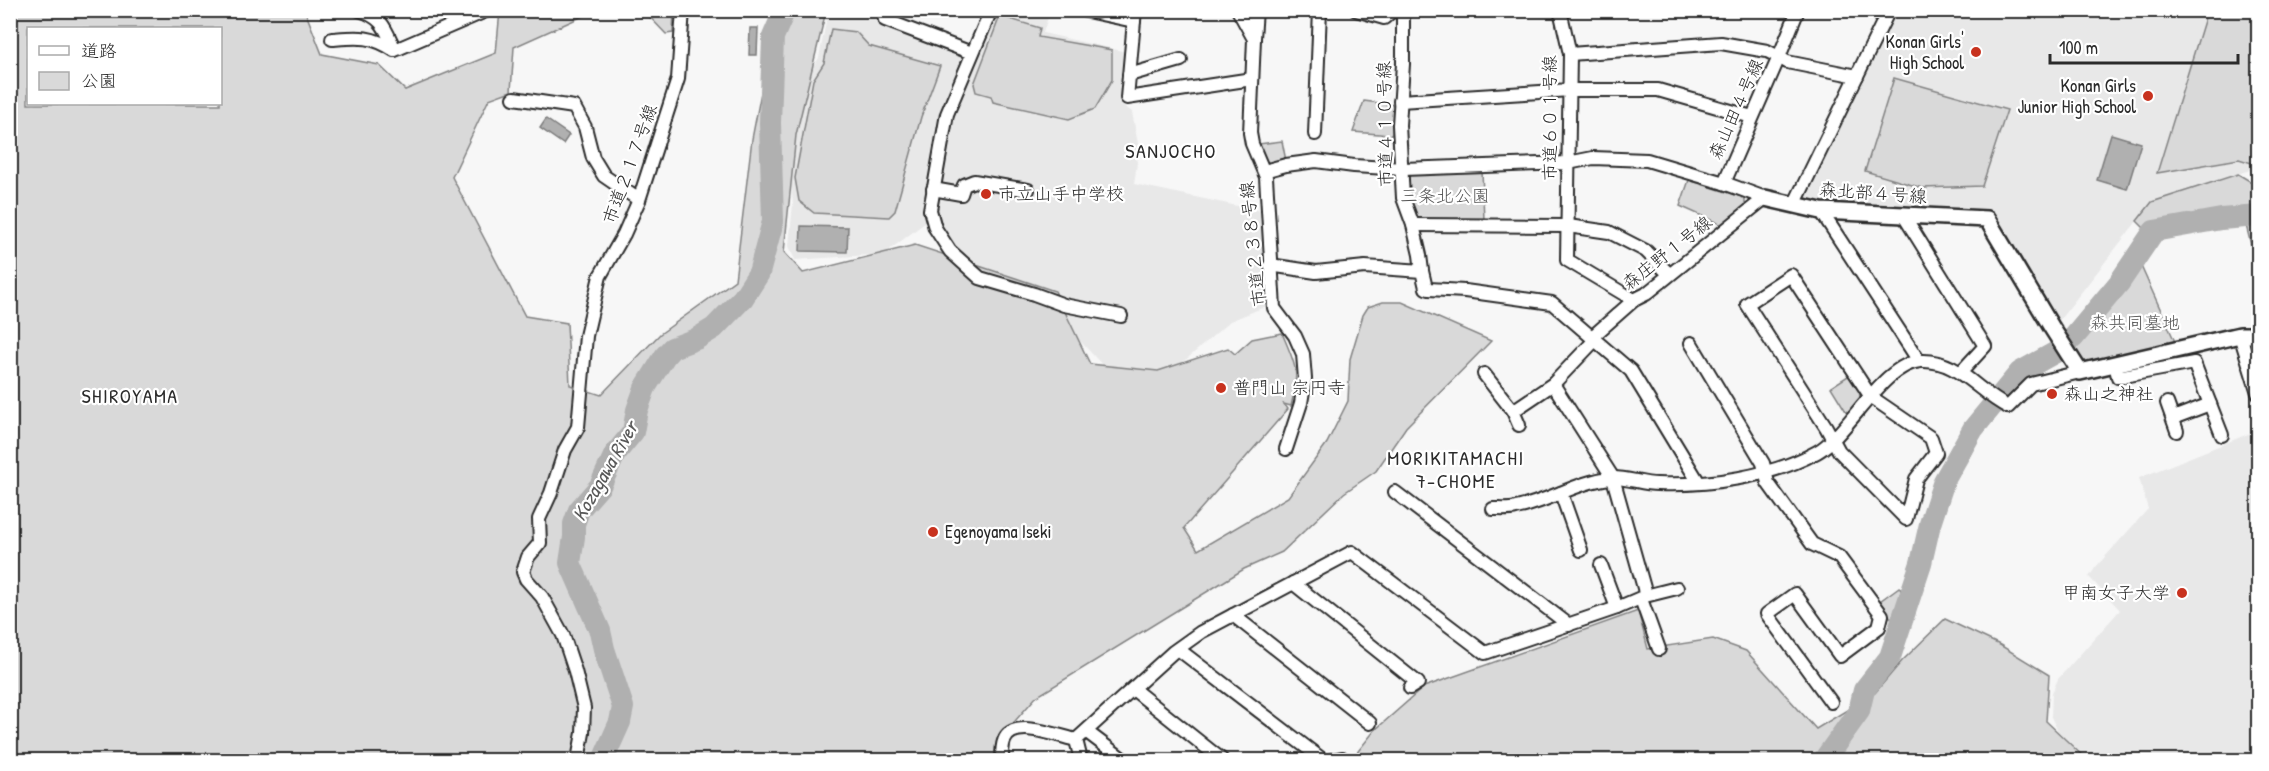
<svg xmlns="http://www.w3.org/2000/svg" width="2269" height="771" font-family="'Patrick Hand','Klee One',sans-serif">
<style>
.built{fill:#e8e8e8}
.green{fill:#d9d9d9;stroke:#828282;stroke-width:1.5;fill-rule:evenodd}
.water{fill:#b0b0b0;stroke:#7b7b7b;stroke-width:1.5}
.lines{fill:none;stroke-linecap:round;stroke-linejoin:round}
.river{stroke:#b0b0b0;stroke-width:22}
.minor-casing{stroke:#2b2b2b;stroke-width:16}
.tertiary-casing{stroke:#2b2b2b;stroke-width:20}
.minor{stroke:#fff;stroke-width:12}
.tertiary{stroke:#fff;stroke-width:15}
.poi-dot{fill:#c8321e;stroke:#fff;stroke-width:2}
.labels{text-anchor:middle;stroke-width:4.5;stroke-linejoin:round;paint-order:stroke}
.poi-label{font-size:18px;fill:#2b2b2b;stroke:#fff;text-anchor:start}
.street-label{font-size:18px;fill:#2b2b2b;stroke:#fff}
.park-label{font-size:18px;fill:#565656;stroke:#fff}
.neighbourhood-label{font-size:20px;letter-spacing:1.5px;fill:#2b2b2b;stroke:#fff}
.water-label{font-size:20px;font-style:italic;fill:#5a5a5a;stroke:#fff}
</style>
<rect width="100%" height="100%" fill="#f7f7f7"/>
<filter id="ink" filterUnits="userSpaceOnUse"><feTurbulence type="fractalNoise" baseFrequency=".0167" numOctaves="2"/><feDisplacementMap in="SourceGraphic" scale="12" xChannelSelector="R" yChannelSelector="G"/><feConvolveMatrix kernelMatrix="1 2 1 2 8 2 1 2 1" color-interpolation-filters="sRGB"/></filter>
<g filter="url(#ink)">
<!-- built -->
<g class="built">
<polygon points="828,11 875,11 880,24 976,60 998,11 1050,11 1043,33 1126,52 1121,104 1132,112 1139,149 1134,184 1261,211 1267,306 1230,321 1188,358 1158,379 1107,370 1067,327 945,256 926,222 884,254 795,260 789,246 793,203 789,173 807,75 819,58"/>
<polygon points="1897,11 2258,11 2258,174 2250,170 2152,202 2058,322 1994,215 1980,211 1831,204 1804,199"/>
<polygon points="2258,430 2258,760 2089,760 2058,731 2051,717 2052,693 2058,679 2120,610 2089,577 2095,568 2148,509 2139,478"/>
</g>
<!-- green -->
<g class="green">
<path d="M10,11H305L322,54L379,65L405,90L496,53L500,11H592V12L514,47L511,91L489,99L452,177L525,316L567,323L570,385L601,395L660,334L735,280L752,139L774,24L778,11H826L796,135L784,252L803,273L915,245L1055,291L1090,364L1158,371L1228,348L1235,354L1252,339L1282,333C1296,366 1300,371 1291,406L1284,404L1288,409L1184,528L1198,550L1288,497L1327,443L1348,401L1350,359L1363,315L1368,307L1383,302H1402L1491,341L1406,427L1376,471L1344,493L1282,552L1244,569L1036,697L1001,737L998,760H11ZM28,28H220V104H28Z"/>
<polygon points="644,11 674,11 673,33 666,34"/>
<polygon points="2207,11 2258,11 2258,165 2239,159 2157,173"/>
<polygon points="1000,16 1040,28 1038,37 1112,50 1112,80 1095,109 1069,119 993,102 991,96 976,92 974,84"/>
<polygon points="831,29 856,32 869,46 940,66 921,117 895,211 889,217 814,213 799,201 795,178 813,80 824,63"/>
<polygon points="1894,78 2007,110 1982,186 1922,188 1865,171"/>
<polygon points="1364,101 1394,105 1392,135 1353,132"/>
<polygon points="1282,141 1286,161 1266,164 1258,144"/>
<polygon points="1407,171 1482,171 1484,220 1417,220 1407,196"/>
<polygon points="2238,174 2258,186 2258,247 2252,249 2245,221 2155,239 2137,221 2152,202"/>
<polygon points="1689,180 1745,198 1745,208 1722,225 1680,206"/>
<path d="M2140,264L2176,344L2091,363L2081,360L2074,347C2098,321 2121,295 2140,264Z"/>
<polygon points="2258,339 2258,377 2247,340"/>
<polygon points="1851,374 1859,385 1860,400 1847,413 1831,387"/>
<polygon points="1899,587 1904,595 1897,617 1892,620 1880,601"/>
<polygon points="1638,611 1648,649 1713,639 1746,651 1816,729 1875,693 1902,661 1945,619 2000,645 2049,675 2046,721 2087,760 1351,760 1375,730 1424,687"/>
</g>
<!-- water -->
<g class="water">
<polygon points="750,28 758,28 757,55 749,55"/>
<polygon points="546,119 569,135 563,144 540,128"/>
<polygon points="2111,134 2141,143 2127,189 2097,180"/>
<polygon points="801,226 848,227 847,252 800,251"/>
</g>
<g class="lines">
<!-- river -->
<g class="river">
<polyline points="603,760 620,722 623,707 604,649 600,631 570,563 574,537 574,524 579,510 600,486 615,454 633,432 637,410 645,388 665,356 672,348 696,339 714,328 743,298 759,273 773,221 770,123 773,37 783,14 787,10"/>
<polyline points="1824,760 1859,711 1864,690 1890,657 1921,563 1930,524 1944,481 1973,429 2020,372 2056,352 2074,337 2119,283 2154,231 2221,219 2258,216"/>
</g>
<defs>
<g id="minor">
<path d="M359,10C384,18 385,29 395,50L488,10"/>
<polyline points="883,10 885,20 972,53"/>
<polyline points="991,10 947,114 930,210 935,228 950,251 980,278 1034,294 1064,305 1121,316"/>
<polyline points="1082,10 1134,21"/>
<polyline points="1135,10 1127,98 1252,79"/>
<polyline points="1238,10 1254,39 1250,133 1252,144 1266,177 1274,308 1295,336 1303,354 1305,379 1301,403 1286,449"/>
<polyline points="1356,10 1384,18 1393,10"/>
<polyline points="1403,10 1403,64 1399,125 1403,198 1413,225 1420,255 1422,271"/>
<polyline points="1560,10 1570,54 1567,260 1634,300"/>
<polyline points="1872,10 1888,12"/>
<polyline points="1254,38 1256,10"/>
<path d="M332,39C358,37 371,35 394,50"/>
<polyline points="1570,54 1721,43 1767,51 1779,57 1798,10"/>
<polyline points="1129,75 1181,60"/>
<polyline points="514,98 574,107 585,127 593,158 604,176 639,200"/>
<polyline points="1400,101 1570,90 1658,90 1752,117"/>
<polyline points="1315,134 1320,10"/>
<polyline points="1264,171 1286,165 1316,161 1354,166 1403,169 1568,163 1593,158 1647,160 1724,183 1765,198 1646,294 1634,300 1592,337"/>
<polyline points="1724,183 1779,57 1787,62 1857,76"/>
<polyline points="933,189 961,194 964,185 974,181 1028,190"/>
<polyline points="1794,205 1889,10"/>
<polyline points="1821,211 1919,361"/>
<polyline points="1904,216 1985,346 1961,372"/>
<polyline points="1413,225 1568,226 1609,232 1646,251 1669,274"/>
<polyline points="1270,265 1316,272 1365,267 1422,271 1426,288 1429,289 1465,291 1552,303 1631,371 1699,483"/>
<polygon points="1791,275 1871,397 1931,438 1936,453 1916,479 1906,519 1839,451 1826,427 1747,304"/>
<polyline points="2240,335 2258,393"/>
<polyline points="1691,343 1763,463 1768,483 1812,544 1839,557 1882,615 1879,627 1840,656 1795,594 1767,614 1831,702"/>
<polyline points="2115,364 2118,377 2194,363 2222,435"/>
<polyline points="1484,374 1513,411 1553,384 1595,340"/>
<polyline points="2167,403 2177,431"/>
<polyline points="1513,411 1519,425"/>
<polyline points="2173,418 2210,404"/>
<polyline points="1395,492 1569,625"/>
<polyline points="1561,493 1581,550"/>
<path d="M1493,509C1500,509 1509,510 1516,508C1548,502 1578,481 1611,478C1626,477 1642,484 1657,484C1707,486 1772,477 1817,452C1848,435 1883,363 1921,361C1958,359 1977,392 2008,407L2031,384L2080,372"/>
<polyline points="1601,565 1617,608"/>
<polyline points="1293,583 1418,683 1410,688"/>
<polyline points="1645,596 1677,588"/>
<polyline points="1641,599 1659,649"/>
<polyline points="1233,615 1370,723"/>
<polyline points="1178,649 1323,760"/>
<polyline points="1133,689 1222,760"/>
<polyline points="1087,732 1124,760"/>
<polyline points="578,760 583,733 584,708 575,671 563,635 542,597 526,579 523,572 528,557 540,543 539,519 551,493 565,450 578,427 586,336 600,276 624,234 639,200 678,79 683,10"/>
<path d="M1002,760C1002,755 1002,746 1004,741C1012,717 1058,736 1076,740"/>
<polyline points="1081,760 1076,740 1173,652 1201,632 1352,552 1485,653 1617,608 1645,596 1644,588 1613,478 1553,384"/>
<polyline points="1331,760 1342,758"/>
</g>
<polyline id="tertiary" points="1765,198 1821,211 1987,219 2052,328 2080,372 2240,335 2258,335"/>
</defs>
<!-- minor casing -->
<use href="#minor" class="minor-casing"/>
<!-- tertiary casing -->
<use href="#tertiary" class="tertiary-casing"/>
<!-- minor -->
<use href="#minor" class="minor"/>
<!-- tertiary -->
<use href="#tertiary" class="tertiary"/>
</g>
</g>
<!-- markers -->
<g class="poi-dot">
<circle cx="1976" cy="52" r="6"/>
<circle cx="2148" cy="96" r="6"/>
<circle cx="986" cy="194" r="6"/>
<circle cx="1221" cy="388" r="6"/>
<circle cx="2052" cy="394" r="6"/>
<circle cx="933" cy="532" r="6"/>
<circle cx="2182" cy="593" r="6"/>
</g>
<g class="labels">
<!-- poi labels -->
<g class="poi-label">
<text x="1964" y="48" text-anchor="end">Konan Girls'<tspan x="1964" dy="21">High School</tspan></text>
<text x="2136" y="92" text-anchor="end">Konan Girls<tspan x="2136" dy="21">Junior High School</tspan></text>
<text x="998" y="200">市立山手中学校</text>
<text x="1233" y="394">普門山 宗円寺</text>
<text x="2064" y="400">森山之神社</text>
<text x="945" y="538">Egenoyama Iseki</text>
<text x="2170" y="599" text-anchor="end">甲南女子大学</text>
</g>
<!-- street labels -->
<g class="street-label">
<text transform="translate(1736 109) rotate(-66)" y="6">森山田４号線</text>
<text transform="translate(1550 118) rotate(-90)" y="6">市道６０１号線</text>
<text transform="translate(1385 124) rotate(-91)" y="6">市道４１０号線</text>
<text transform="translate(630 164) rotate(-70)" y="6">市道２１７号線</text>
<text transform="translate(1873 193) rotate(4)" y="6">森北部４号線</text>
<text transform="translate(1253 244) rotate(-96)" y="6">市道２３８号線</text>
<text transform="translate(1667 253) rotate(-38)" y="6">森庄野１号線</text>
</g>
<!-- park labels -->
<g class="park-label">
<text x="1445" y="202">三条北公園</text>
<text x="2135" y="329">森共同墓地</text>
</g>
<!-- neighbourhood labels -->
<g class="neighbourhood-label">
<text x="1171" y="158">SANJOCHO</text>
<text x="130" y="403">SHIROYAMA</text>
<text x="1456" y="465">MORIKITAMACHI<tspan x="1456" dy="23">7-CHOME</tspan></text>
</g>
<!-- water labels -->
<g class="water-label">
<text transform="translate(605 471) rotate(-60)" y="7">Kozagawa River</text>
</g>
</g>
<!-- margin -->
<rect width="2269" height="771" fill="none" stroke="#fff" stroke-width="36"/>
<rect x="18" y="18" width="2233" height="735" fill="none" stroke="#2b2b2b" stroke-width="2" filter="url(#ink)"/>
<!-- legend -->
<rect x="27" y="27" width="195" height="78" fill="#ffffff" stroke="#aaaaaa" stroke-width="1.5"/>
<rect x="39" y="46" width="30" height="9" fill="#ffffff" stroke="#aaaaaa" stroke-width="1.5"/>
<text x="81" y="57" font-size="18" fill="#2b2b2b">道路</text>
<rect x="39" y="72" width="30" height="18" fill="#d9d9d9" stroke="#aaaaaa" stroke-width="1.5"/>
<text x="81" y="87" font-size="18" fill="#2b2b2b">公園</text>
<!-- scale -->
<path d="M2050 54v9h188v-9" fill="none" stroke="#2b2b2b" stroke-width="3"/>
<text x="2059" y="54" font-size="18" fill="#2b2b2b" stroke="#ffffff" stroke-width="4.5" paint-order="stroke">100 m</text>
</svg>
